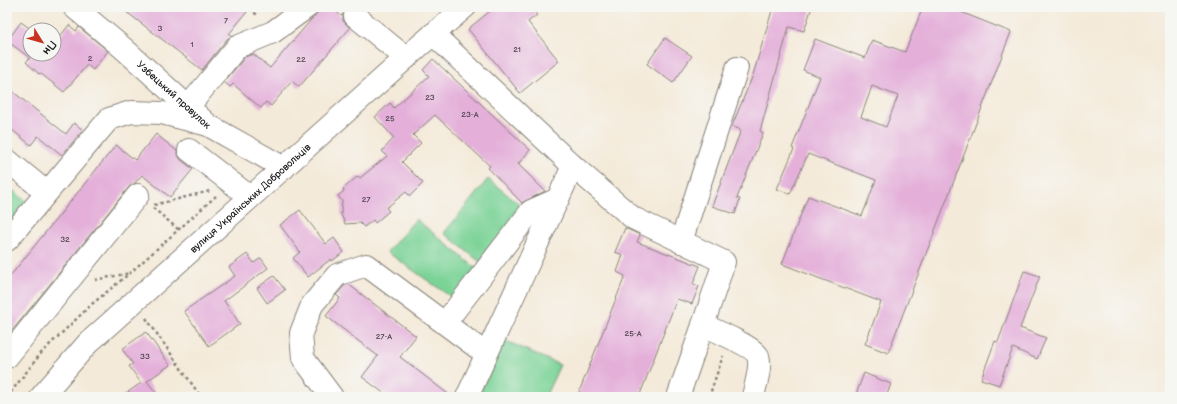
<svg xmlns="http://www.w3.org/2000/svg" width="1177" height="404" font-family="'Balsamiq Sans',sans-serif">
<style>
.green{fill:#7cd397;stroke:#4c785a}
.building{fill:#e4b0da;fill-rule:evenodd}
.lines{fill:none;stroke-linecap:round;stroke-linejoin:round}
.minor-casing{stroke:#88837a;stroke-width:24}
.path{stroke:#88837a;stroke-width:2.5;stroke-dasharray:3 3;stroke-linecap:butt}
.minor{stroke:#fff;stroke-width:22}
.labels{text-anchor:middle;stroke-width:3;stroke-linejoin:round;paint-order:stroke}
.number-label{font-size:8px;fill:#4e414c}
.street-label{font-size:10px;fill:#1c1c1c;stroke:#f6f6f2}
</style>
<rect width="100%" height="100%" fill="#f6f6f2"/>
<filter id="ink" filterUnits="userSpaceOnUse"><feTurbulence type="fractalNoise" baseFrequency=".025" numOctaves="2"/><feDisplacementMap in="SourceGraphic" scale="8" xChannelSelector="R" yChannelSelector="G"/><feConvolveMatrix kernelMatrix="1 2 1 2 8 2 1 2 1" color-interpolation-filters="sRGB"/></filter>
<filter id="wash" filterUnits="userSpaceOnUse"><feTurbulence type="fractalNoise" baseFrequency=".012" numOctaves="4" result="noise"/><feDisplacementMap in="SourceGraphic" scale="16" xChannelSelector="R" yChannelSelector="G"/><feGaussianBlur stdDeviation="0.9" result="paint"/><feColorMatrix in="noise" values="0 0 0 0 0 0 0 0 0 0 0 0 0 0 0 0 0 1.4 0 .05"/><feComposite in="paint" operator="in"/></filter>
<g filter="url(#wash)">
<rect width="100%" height="100%" fill="#f4ead9"/>
<!-- green -->
<g class="green">
<polygon points="488,179 524,208 480,262 444,233"/>
<polygon points="7,186 31,205 7,234"/>
<polygon points="416,219 477,269 454,299 387,252"/>
<polygon points="504,340 560,365 545,397 478,397"/>
</g>
<g id="blocks">
<!-- building -->
<g class="building">
<polygon points="120,7 251,7 229,34 232,36 227,39 202,70"/>
<polygon points="322,7 331,7 341,16 343,14 343,21 350,28 299,87 292,81 271,106 266,102 261,108 233,84 230,87 224,82 245,57 253,54 270,68"/>
<polygon points="495,7 530,7 537,15 528,22 559,61 520,93 468,29"/>
<polygon points="773,7 812,7 804,31 789,27 760,131 763,133 737,198 740,199 735,214 712,206 741,130 732,126 753,75"/>
<path d="M923,7H948L1011,32L888,353L865,344L881,302L782,264L808,196L862,216L876,180L808,154L790,194L777,189L794,149L792,148L820,77L803,70L815,39L865,58L872,40L905,52ZM872,86L898,96L886,127L861,117Z"/>
<polygon points="21,22 32,30 30,30 30,54 54,54 54,44 69,25 76,31 79,27 108,51 93,70 87,65 64,92 40,73 39,74 26,62 30,58 7,41"/>
<polygon points="665,38 692,56 673,83 647,64"/>
<polygon points="433,59 530,150 518,164 545,191 522,203 488,168 490,166 435,115 413,135 421,143 402,162 423,183 410,196 406,192 386,208 389,211 375,223 373,220 364,227 360,223 345,224 341,214 342,201 338,196 344,191 343,189 358,176 360,178 387,156 382,151 394,138 375,117 390,103 394,108 429,76 423,70"/>
<polygon points="7,87 66,134 74,123 83,130 62,155 38,136 31,145 7,126"/>
<polygon points="156,134 177,151 178,155 181,160 193,169 170,197 142,175 135,183 129,187 7,337 7,280 116,145 135,160"/>
<polygon points="300,210 326,244 334,238 344,252 332,261 331,259 308,277 293,258 300,252 280,225"/>
<polygon points="625,228 640,235 637,242 700,266 693,284 699,286 692,304 677,299 639,397 577,397 625,276 617,272 623,255 615,252"/>
<polygon points="247,254 254,263 261,258 268,268 224,301 240,324 209,346 184,311 235,276 229,267"/>
<polygon points="1024,271 1040,276 1020,328 1046,338 1037,359 1013,348 999,385 981,379 995,341 998,342"/>
<polygon points="274,276 285,290 267,303 257,288"/>
<polygon points="348,284 416,336 400,357 452,397 389,397 362,377 378,356 326,316 340,298 336,295 344,286"/>
<polygon points="146,332 170,365 147,381 159,397 121,397 141,383 129,366 133,364 122,349"/>
<polygon points="864,373 891,384 886,397 855,397"/>
</g>
</g>
</g>
<g filter="url(#ink)">
<use href="#blocks" fill-opacity="0" stroke="#88837a" stroke-width="1"/>
<g class="lines">
<defs>
<g id="minor">
<path id="s1" d="M74,7L123,48L208,125L284,168"/>
<polyline points="355,16 406,58"/>
<path d="M433,34L573,166L633,218L724,262L703,325C714,330 754,347 758,356C762,368 755,385 753,397"/>
<polyline points="188,107 237,47 273,32 307,7"/>
<polyline points="189,150 250,197"/>
<polyline points="7,160 46,192"/>
<polyline points="7,240 109,119 131,112 162,113 205,124"/>
<polyline points="681,242 737,68"/>
<polyline points="445,323 531,211 558,199"/>
<polyline points="7,357 138,195"/>
<path id="s2" d="M41,397L88,343L417,48L465,7"/>
<polyline points="332,397 303,358 301,333 312,305 337,275 366,265 486,354"/>
<polyline points="467,397 573,166"/>
<polyline points="678,397 703,325"/>
</g>
</defs>
<!-- minor casing -->
<use href="#minor" class="minor-casing"/>
<!-- path -->
<g class="path">
<polyline points="258,7 255,13 258,16"/>
<polyline points="154,205 210,191"/>
<polyline points="153,208 179,230"/>
<polyline points="95,280 130,273"/>
<polyline points="146,318 201,397"/>
<polyline points="710,395 716,397"/>
<polyline points="7,397 42,352 92,304 130,273 216,196"/>
<polyline points="240,397 241,397"/>
<polyline points="709,397 723,356"/>
</g>
<!-- minor -->
<use href="#minor" class="minor"/>
</g>
</g>
<g class="labels">
<!-- number labels -->
<g class="number-label">
<text x="226" y="23">7</text>
<text x="160" y="31">3</text>
<text x="192" y="47">1</text>
<text x="517" y="52">21</text>
<text x="90" y="61">2</text>
<text x="301" y="62">22</text>
<text x="430" y="100">23</text>
<text x="470" y="117">23-А</text>
<text x="390" y="121">25</text>
<text x="366" y="202">27</text>
<text x="65" y="242">32</text>
<text x="633" y="336">25-А</text>
<text x="384" y="339">27-А</text>
<text x="145" y="359">33</text>
</g>
<!-- street labels -->
<g class="street-label">
<text dy="4" stroke="none"><textPath href="#s1" startOffset="133">Узбецький провулок</textPath></text>
<text dy="4" stroke="none"><textPath href="#s2" startOffset="289">вулиця Українських Добровольців</textPath></text>
</g>
</g>
<!-- margin -->
<rect width="1177" height="404" fill="none" stroke="#f6f6f2" stroke-width="24"/>
<!-- north arrow -->
<g transform="translate(42 42) rotate(127)"><circle r="19" fill="#f6f6f2" stroke="#9f9f9c"/>
<path d="M0-3L7 15L0 10L-7 15Z" fill="#c8321e"/>
<text y="-6" font-size="11" font-weight="bold" text-anchor="middle" fill="#1c1c1c">Пн</text>
</g>
</svg>
